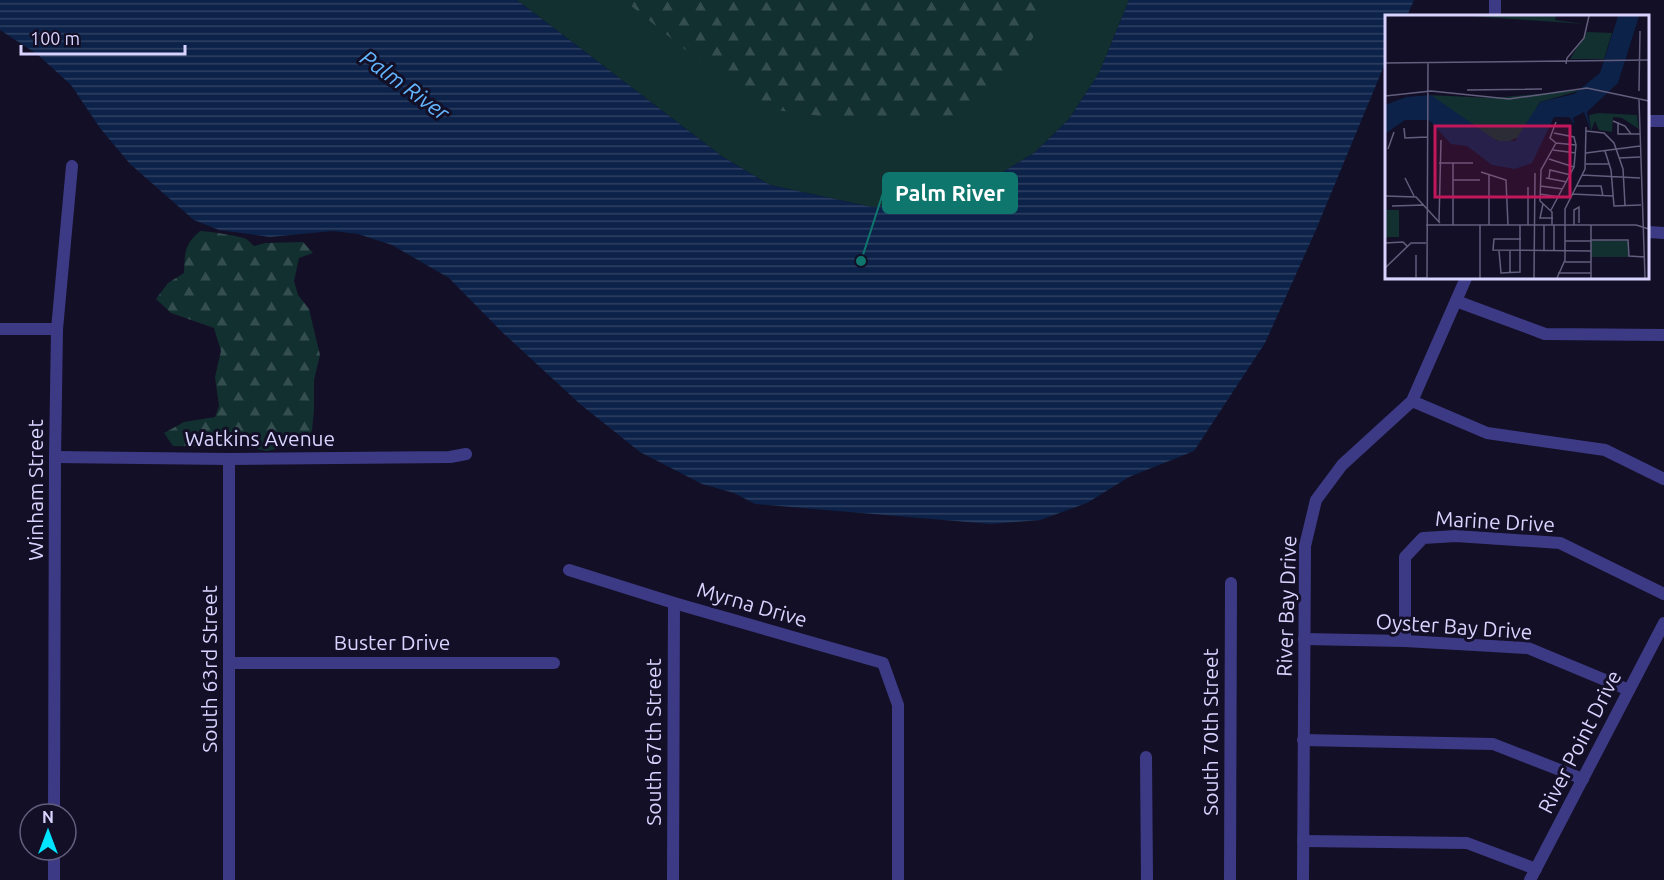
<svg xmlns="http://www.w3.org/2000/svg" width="1664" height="880" font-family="Ubuntu,sans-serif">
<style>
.green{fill:#12302f}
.forest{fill:url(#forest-firs)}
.water{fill:url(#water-rules)}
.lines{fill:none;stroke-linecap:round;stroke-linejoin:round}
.street{stroke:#3d3a85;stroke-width:12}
.labels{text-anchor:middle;stroke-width:6;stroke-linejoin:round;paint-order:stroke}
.street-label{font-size:21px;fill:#d9d4ff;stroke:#130f26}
.water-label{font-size:22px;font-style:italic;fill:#62b6ff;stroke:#130f26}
.inset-road{fill:none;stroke:#625e7d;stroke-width:1.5}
.view{fill:#c2185b;fill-opacity:0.15;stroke:#c2185b;stroke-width:3}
.inset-edge{fill:none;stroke:#d9d4ff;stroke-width:3}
.leader{fill:none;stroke:#0f766e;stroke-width:2}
.callout-dot{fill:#0f766e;stroke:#130f26;stroke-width:2}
.callout{fill:#0f766e;stroke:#0f766e;stroke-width:2}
.callout-label{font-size:22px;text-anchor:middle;font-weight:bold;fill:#fff}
</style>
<defs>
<pattern id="forest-firs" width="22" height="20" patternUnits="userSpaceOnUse" patternTransform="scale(1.5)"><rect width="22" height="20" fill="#12302f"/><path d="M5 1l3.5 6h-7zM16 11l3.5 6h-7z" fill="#344d4e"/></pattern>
<pattern id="water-rules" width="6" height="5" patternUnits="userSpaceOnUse" patternTransform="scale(1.5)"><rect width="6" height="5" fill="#0c2248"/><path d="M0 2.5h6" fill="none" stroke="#2f4163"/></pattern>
</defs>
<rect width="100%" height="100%" fill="#130f26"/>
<!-- green -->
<polygon class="green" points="517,0 1129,0 1099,73 1069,119 1034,153 987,182 936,202 872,207 770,185 723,157"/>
<!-- forest -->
<g class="forest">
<polygon points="624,0 1048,0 1038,29 1007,83 963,115 856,121 776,110 709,69"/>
<path d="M200,231C207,231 241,236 246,239C249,241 251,243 254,246L265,243L303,242L313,253L299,258L294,281L298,295L309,309L320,355L314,380V410L312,430L306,443L267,451L251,448L237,441L208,447L173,446L164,433L184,422L215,417L219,406L215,377L221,351L214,328L171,313L156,299L168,283L184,273C185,252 184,245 200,231Z"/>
</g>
<!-- water -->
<polygon class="water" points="0,0 517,0 723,157 770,185 872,207 936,202 987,182 1034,153 1069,119 1099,73 1129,0 1414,0 1407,16 1386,16 1386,61 1315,232 1265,343 1194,451 1129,477 1087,503 1040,520 991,524 755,504 734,493 702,484 640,452 580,404 503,333 449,278 392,245 358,234 333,231 270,237 219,230 194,220 130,164 100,128 71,85 37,54 0,30"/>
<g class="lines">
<!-- street -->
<g class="street">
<polyline points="1495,16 1495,0"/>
<polyline points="1648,121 1664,121"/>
<polyline points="1648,232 1664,233"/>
<polyline points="1456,301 1545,334 1664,335"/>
<polyline points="0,329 57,329"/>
<polyline points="1412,401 1487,433 1605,450 1664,479"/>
<polyline points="55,457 229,459 450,457 466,454"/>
<polyline points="229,459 229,880"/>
<polyline points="569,570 674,603 883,663 898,705 898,880"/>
<polyline points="1304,639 1405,641 1528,648 1629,690"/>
<polyline points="1405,641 1405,557 1423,538 1456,536 1560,543 1664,594"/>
<polyline points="230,663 554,663"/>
<polyline points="1303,740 1493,744 1583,779"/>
<polyline points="1146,757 1147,880"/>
<polyline points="54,814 55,457 57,329 72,166"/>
<polyline points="1303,841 1467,843 1536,869"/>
<polyline points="54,880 54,850"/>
<polyline points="673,880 674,603"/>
<polyline points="1230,880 1231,583"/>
<polyline points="1303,880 1305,546 1316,500 1342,465 1412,401 1466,278"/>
<polyline points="1530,880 1664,623"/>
</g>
</g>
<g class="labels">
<!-- street labels -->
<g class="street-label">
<text x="260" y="446">Watkins Avenue</text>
<text transform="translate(36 490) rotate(-90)" y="7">Winham Street</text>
<text transform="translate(1495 522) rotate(3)" y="7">Marine Drive</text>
<text transform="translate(752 605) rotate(16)" y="7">Myrna Drive</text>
<text transform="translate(1287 606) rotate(-88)" y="7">River Bay Drive</text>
<text transform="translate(1454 627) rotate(4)" y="7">Oyster Bay Drive</text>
<text x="392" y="650">Buster Drive</text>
<text transform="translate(210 669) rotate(-90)" y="7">South 63rd Street</text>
<text transform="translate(1211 732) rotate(-90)" y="7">South 70th Street</text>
<text transform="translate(654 742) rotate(-90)" y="7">South 67th Street</text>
<text transform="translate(1580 742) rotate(-63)" y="7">River Point Drive</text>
</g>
<!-- water labels -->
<g class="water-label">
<text transform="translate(405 85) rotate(36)" y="8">Palm River</text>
</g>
</g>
<!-- overview -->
<g transform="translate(1385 15)">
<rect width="264" height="264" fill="#130f26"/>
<path d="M85,1H171L170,5L199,9ZM202,17L227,18L219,44H185ZM197,75L155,87L136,121L120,128L108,124L44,80L108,83ZM0,195H14V222H0ZM206,225L244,226V242H206Z" fill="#12302f"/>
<path d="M66,85L115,92L149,86L131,118L119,121L107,117ZM214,98L252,100L254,114L237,103L228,102L227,117L214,115L210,106L206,116L204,100Z" fill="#12302f"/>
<path d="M233,1H254L233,68L202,97L206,116L199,97L188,103L190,110L184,102H169L147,148L130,154L107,150L82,131L66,129L44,105H20L0,119V90L21,82L46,80L112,126H130L155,87L189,79L215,58Z" fill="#0c2248"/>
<path class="inset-road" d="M0,48L264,45M181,49L182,43L199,23L204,1M82,75L157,74M254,76L255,16M0,81L46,76L124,84L202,73L264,86M254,85L260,263M228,106L240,111L246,119M233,107V119H255M19,113L20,123L42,122M201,116L219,118L229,128L238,154L240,190M171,128L165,123L171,107M171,128L191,130M3,134L9,117M168,135L191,138M220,136L226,155L229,191L256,190M201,138L255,131M234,143L255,142M164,144L189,152M54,148H88M201,149H224M96,157L121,165L123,210M197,160L255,163M20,163L29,181M161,163L182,167M164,163L165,155L186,160M68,165H95M155,171L178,174M192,171H216L218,181M143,172V210M155,179L174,182M187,179L228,181M0,181L31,182L55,208M158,189L155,203H168M7,191L39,190M166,195L189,152L191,130L189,122L169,118M54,207L56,125M41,210H251L264,214M68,210V148M104,210V160M159,210V236M167,210V197L155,186L156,155L171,128M169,210V236M189,210V195L194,192V208M206,210V263M136,224H109L108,235L206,236M206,225H243L244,241L260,242M180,226H206M0,228L18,227L23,232M114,236L116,258L135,257V210M125,236V258M31,240V263M180,247H206M0,253L26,228H41M173,258H206M0,263H42M42,263L43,48M95,263V210M149,263L150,158M172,263L180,245V194L200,154L201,112"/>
<path class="view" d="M50,111H185V182H50Z"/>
<rect width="264" height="264" class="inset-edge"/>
</g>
<!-- callouts -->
<path class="leader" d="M861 261L883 193"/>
<circle class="callout-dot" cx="861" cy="261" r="6"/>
<rect class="callout" x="883" y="173" width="134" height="40" rx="6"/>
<g class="callout-label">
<text x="950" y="201">Palm River</text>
</g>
<!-- north arrow -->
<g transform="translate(48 832)"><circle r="28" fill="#130f26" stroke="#625e7d" stroke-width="1.5"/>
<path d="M0-4.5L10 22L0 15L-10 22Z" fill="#00e5ff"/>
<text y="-9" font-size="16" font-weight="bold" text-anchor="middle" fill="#d9d4ff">N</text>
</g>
<!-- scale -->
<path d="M21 45v9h164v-9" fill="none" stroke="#d9d4ff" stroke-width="3"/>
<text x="30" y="45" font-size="18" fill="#d9d4ff" stroke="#130f26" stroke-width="4.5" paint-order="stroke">100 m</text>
</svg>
